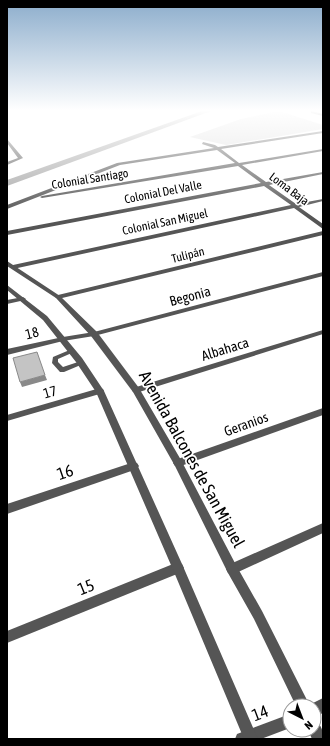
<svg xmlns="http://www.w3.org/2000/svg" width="330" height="746" font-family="'Asap Condensed',sans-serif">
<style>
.green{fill:#dcdcdc}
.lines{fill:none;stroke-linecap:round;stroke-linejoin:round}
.canal{fill:#a3a3a3;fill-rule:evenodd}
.service{fill:#555;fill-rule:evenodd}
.minor{fill:#555;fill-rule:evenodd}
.tertiary{fill:#555;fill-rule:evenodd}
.shaded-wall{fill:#898989}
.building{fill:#c4c4c4;stroke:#898989}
.labels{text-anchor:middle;stroke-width:3.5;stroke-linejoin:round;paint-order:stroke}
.far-street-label{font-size:12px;fill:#000;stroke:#fff}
.street-label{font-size:14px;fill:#000;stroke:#fff}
.near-street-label{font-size:17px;fill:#000;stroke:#fff}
</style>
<rect width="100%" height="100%" fill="#fff"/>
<!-- green -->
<polygon class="green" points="279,111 323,125 323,129 226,145 190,137 241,119"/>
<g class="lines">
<!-- canal -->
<polygon class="canal" points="202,111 211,111 7,186 7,180"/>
<!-- service -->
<g class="service">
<polygon points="311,111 323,114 323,116 311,113"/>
<polygon points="72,349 75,351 74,352 58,359 58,362 63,367 81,361 84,363 83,364 64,372 60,372 52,363 53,357"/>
</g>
<!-- minor -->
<g class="minor">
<polygon points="323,131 323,133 221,149 239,163 323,149 323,151 242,165 266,182 323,172 323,174 269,185 296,204 323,199 323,201 299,207 323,224 323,229 294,208 13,269 10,267 13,265 291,205 264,186 7,235 7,231 261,183 238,166 42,198 40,197 42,196 235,163 217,150 120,165 7,209 7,205 117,163 214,148 202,144 203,142 215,145 218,147"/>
<polygon points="7,139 23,158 7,165 7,162 18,158 7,143"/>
<polygon points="323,231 323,235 58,299 55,297 58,295"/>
<polygon points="323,272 323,276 94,336 63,341 7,355 7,349 63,337 94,332"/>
<polygon points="23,297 26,299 25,300 7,304 7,300"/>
<polygon points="323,330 323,334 136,393 133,392 132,390 133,388"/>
<polygon points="100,388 103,389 104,391 103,393 7,421 7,415"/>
<polygon points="323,408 323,415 178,467 175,466 173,463 175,460"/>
<polygon points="134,462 137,463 139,466 137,469 7,514 7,504"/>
<polygon points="323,523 323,533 236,573 232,575 228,573 226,569 228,565"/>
<polygon points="178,562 182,564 184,568 182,572 7,643 7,631"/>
<polygon points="323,698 323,713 314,717 314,706 309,706 309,705"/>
<polygon points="290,714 290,728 261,739 235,739 237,734"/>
</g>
<!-- tertiary -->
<g class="tertiary">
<polygon points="7,261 60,296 97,332 139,388 181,460 236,565 262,611 310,706 296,706 254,619 228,573 175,466 133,392 91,336 56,298 7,266"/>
<polygon points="7,285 47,316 82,358 104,391 182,564 258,739 244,739 174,572 96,392 76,362 43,320 7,290"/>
<path d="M314,721C322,724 323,731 323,739H312L308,730H314Z"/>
</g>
</g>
<!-- shaded-wall -->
<polygon class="shaded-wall" points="45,375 47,380 22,387 20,382"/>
<!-- building -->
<polygon class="building" points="37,352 45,375 20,382 13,358"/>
<!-- sky -->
<linearGradient id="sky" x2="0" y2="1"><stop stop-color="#8cadcc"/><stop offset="0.51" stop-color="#fff"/><stop offset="1" stop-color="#fff" stop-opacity="0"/></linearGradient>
<rect width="330" height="216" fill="url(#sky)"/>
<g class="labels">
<!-- far-street labels -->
<g class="far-street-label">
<text transform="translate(90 179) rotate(-9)" y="4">Colonial Santiago</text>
<text transform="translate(289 189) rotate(37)" y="4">Loma Baja</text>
<text transform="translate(163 192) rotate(-11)" y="4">Colonial Del Valle</text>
<text transform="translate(165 222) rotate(-12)" y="4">Colonial San Miguel</text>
<text transform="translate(188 255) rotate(-14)" y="4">Tulipán</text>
</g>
<!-- street labels -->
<g class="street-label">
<text transform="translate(190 296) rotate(-15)" y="5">Begonia</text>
<text transform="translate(32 333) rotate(-14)" y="5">18</text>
<text transform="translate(225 349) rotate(-17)" y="5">Albahaca</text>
<text transform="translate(50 392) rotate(-16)" y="5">17</text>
<text transform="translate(246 424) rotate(-20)" y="5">Geranios</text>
</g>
<!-- near-street labels -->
<g class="near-street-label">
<text transform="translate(192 459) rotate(61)" y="6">Avenida Balcones de San Miguel</text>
<text transform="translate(65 472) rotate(-19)" y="6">16</text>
<text transform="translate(86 587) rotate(-22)" y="6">15</text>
<text transform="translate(260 713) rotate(-21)" y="6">14</text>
</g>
</g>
<!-- border -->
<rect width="330" height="746" fill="none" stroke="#000000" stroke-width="16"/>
<!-- north arrow -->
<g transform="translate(302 718) rotate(138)"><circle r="19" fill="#ffffff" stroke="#999999"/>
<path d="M0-3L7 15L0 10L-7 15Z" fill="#000000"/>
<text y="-6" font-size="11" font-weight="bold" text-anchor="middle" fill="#000000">N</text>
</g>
</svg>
